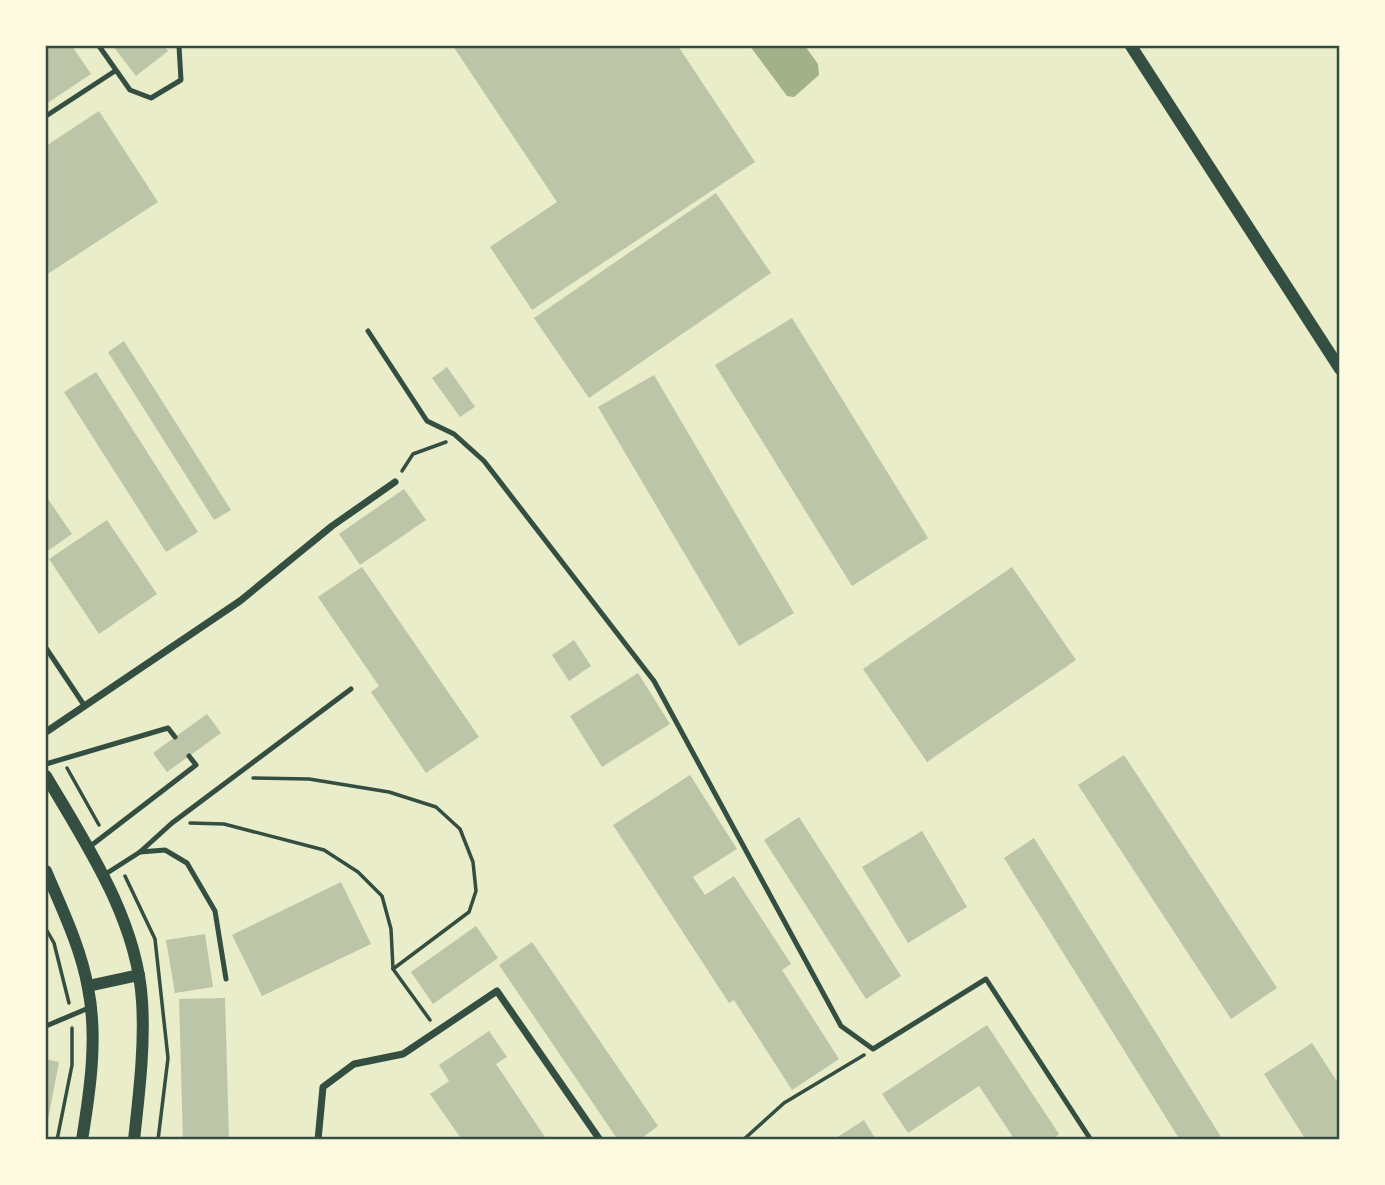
<svg xmlns="http://www.w3.org/2000/svg" width="1385" height="1185" font-family="'Source Sans 3',sans-serif">
<style>
.water{fill:#a3b18a}
.building{fill:#bcc5a7}
.lines{fill:none;stroke-linecap:round;stroke-linejoin:round}
.path{stroke:#344e41;stroke-width:3.5}
.service{stroke:#344e41;stroke-width:5}
.minor{stroke:#344e41;stroke-width:7}
.tertiary{stroke:#344e41;stroke-width:12}
.neatline{fill:none;stroke:#344e41;stroke-width:2.5}
</style>
<rect width="100%" height="100%" fill="#e9edc9"/>
<!-- water -->
<polygon class="water" points="750,46 805,46 818,64 819,75 794,97 787,96"/>
<!-- building -->
<g class="building">
<polygon points="46,46 72,46 91,74 46,104"/>
<polygon points="113,46 164,46 168,51 136,76"/>
<polygon points="453,46 678,46 755,162 532,310 490,247 557,202"/>
<polygon points="99,111 158,202 46,275 46,146"/>
<polygon points="716,193 771,273 589,398 534,318"/>
<polygon points="792,318 928,538 852,586 715,365"/>
<polygon points="124,341 231,510 214,520 108,352"/>
<polygon points="447,367 475,407 460,417 432,378"/>
<polygon points="96,372 198,532 166,552 64,392"/>
<polygon points="654,375 794,613 739,646 598,407"/>
<polygon points="404,489 426,520 360,565 339,534"/>
<polygon points="46,496 72,534 46,552"/>
<polygon points="107,520 157,594 99,634 49,559"/>
<polygon points="362,567 479,737 426,773 371,692 379,686 318,597"/>
<polygon points="1012,567 1076,660 927,762 863,669"/>
<polygon points="574,640 591,666 569,681 552,655"/>
<polygon points="638,673 670,724 602,767 570,716"/>
<polygon points="207,714 221,733 167,772 153,753"/>
<polygon points="1124,755 1277,988 1231,1019 1078,785"/>
<polygon points="690,775 737,849 693,877 705,895 734,876 791,964 782,970 839,1059 792,1090 734,1000 729,1003 613,825"/>
<polygon points="799,817 901,976 866,999 764,840"/>
<polygon points="922,831 967,907 908,943 862,867"/>
<polygon points="1034,838 1223,1140 1180,1140 1004,858"/>
<polygon points="341,882 371,944 262,996 232,935"/>
<polygon points="476,926 498,958 433,1004 411,972"/>
<polygon points="205,934 213,987 175,993 166,940"/>
<polygon points="532,942 658,1126 639,1140 618,1140 499,965"/>
<polygon points="225,998 229,1140 183,1140 179,999"/>
<polygon points="987,1025 1059,1134 1052,1140 1015,1140 979,1086 908,1133 882,1094"/>
<polygon points="489,1031 507,1057 496,1064 547,1140 462,1140 430,1094 449,1081 439,1065"/>
<polygon points="1312,1043 1340,1086 1340,1140 1306,1140 1264,1074"/>
<polygon points="46,1059 59,1062 47,1125 46,1125"/>
<polygon points="864,1120 876,1140 833,1140"/>
</g>
<g class="lines">
<!-- path -->
<g class="path">
<polyline points="402,471 413,454 446,442"/>
<polyline points="67,768 99,825"/>
<polyline points="253,778 309,779 389,792 436,807 460,829 473,862 476,891 469,912 393,969"/>
<polyline points="190,823 224,824 324,850 358,872 382,896 391,929 393,969 430,1020"/>
<polyline points="125,876 155,939 168,1058 158,1140"/>
<polyline points="46,929 54,943 69,1003"/>
<polyline points="57,1140 72,1065 72,1028"/>
<polyline points="743,1140 784,1103 864,1055"/>
</g>
<!-- service -->
<g class="service">
<polyline points="99,46 130,90 151,98 181,80 179,46"/>
<polyline points="46,116 115,71"/>
<polyline points="368,331 427,421 454,434 484,461 654,681 841,1026 873,1049 986,979 1091,1140"/>
<polyline points="46,648 84,705"/>
<polyline points="46,764 168,728 175,737"/>
<polyline points="88,848 196,765 189,756"/>
<polyline points="140,852 165,850 187,863 215,911 226,979"/>
<polyline points="104,875 140,852 172,823 351,689"/>
<polyline points="46,1026 91,1007"/>
</g>
<!-- minor -->
<g class="minor">
<polyline points="46,732 240,601 332,526 395,482"/>
<polyline points="318,1140 323,1087 354,1064 403,1054 497,991 600,1140"/>
</g>
<!-- tertiary -->
<g class="tertiary">
<polyline points="1131,46 1340,369"/>
<path d="M46,776C86,844 137,919 142,1001C145,1046 139,1094 134,1140"/>
<path d="M46,871C62,909 81,948 88,988C98,1037 90,1091 82,1140"/>
<polyline points="88,986 139,975"/>
</g>
</g>
<!-- border -->
<rect width="1385" height="1185" fill="none" stroke="#fefae0" stroke-width="94"/>
<rect x="47" y="47" width="1291" height="1091" class="neatline"/>
</svg>
